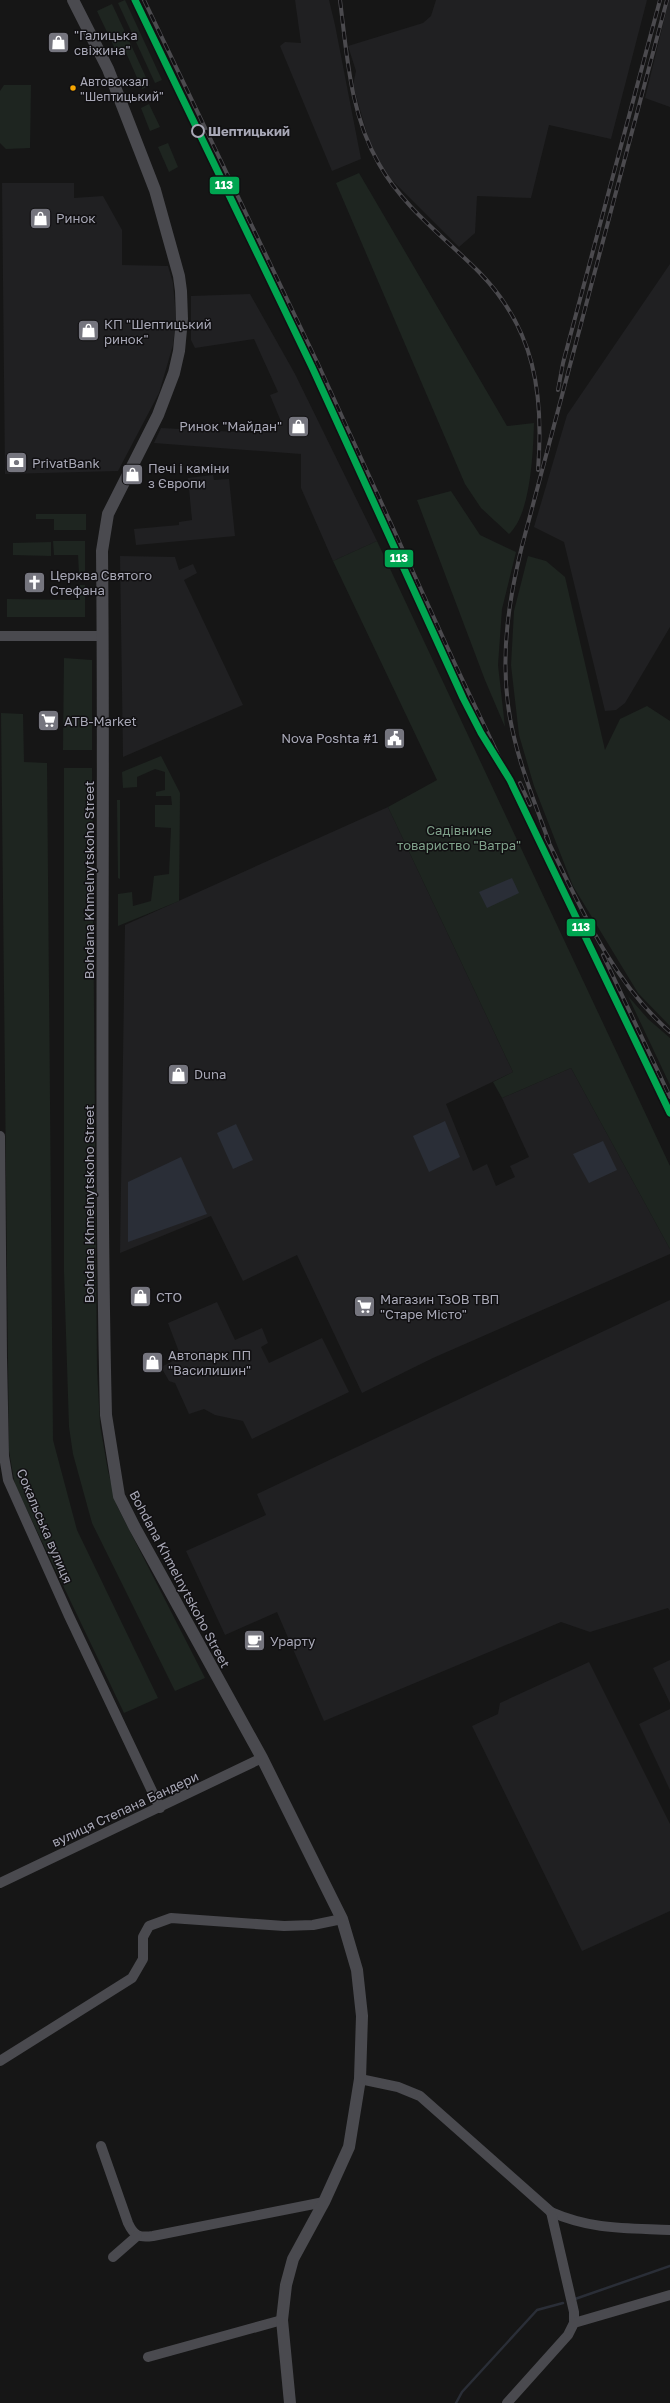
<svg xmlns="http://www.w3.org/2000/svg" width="670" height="2403" font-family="'Golos Text',sans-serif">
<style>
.built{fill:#202022}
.green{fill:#1e2520}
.water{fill:#2a2e37}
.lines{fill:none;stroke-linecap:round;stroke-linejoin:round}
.stream{stroke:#2a2e37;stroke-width:2.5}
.minor{stroke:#4a4a4f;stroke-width:10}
.tertiary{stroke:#4a4a4f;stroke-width:12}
.rail-casing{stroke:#4b4a4e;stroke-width:4}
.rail{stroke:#111012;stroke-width:2.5;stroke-dasharray:8;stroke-linecap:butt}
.rail-1-casing{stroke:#111012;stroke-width:10}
.rail-1{stroke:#00a651;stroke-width:7}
.bus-dot{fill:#f7a600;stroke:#111012;stroke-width:1.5}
.stop-dot{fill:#111012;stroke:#a8a8b6;stroke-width:2}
.labels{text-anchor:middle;stroke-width:3;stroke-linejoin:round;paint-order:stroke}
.bus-label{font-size:12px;fill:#a8a8b6;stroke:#111012;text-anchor:start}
.poi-label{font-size:13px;fill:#a8a8b6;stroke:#111012;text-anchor:start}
.stop-label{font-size:13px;font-weight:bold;fill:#a8a8b6;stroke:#111012;text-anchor:start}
.park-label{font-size:13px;fill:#7fa18a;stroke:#111012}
.street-label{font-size:13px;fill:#a8a8b6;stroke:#111012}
.line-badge{stroke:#111012;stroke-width:1.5}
.badge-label{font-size:11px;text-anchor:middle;font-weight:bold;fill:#fff}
</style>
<rect width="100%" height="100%" fill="#161616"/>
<!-- built -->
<g class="built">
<polygon points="295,0 329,0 335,25 361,159 332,171 280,46 285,42 301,43"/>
<polygon points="436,0 647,0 611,139 549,125 531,198 477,196 475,233 459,247 384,172 370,144 353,85 356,71 348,46 423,23 431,16"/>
<polygon points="669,0 670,0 670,107 645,98"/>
<polygon points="2,183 74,183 74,198 103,196 122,230 122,265 168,266 173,283 176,318 173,345 159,393 118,471 5,474"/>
<polygon points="670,264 670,627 625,703 616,710 605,711 564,542 534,527 567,415"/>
<polygon points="250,294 295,374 377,541 333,561 301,488 301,454 154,443 161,428 257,433 282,424 270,395 278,392 254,339 195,348 191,340 191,296"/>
<polygon points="213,475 214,480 229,479 235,536 136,545 134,529 179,525 179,522 192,520 188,478"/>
<polygon points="120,556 175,557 179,570 193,564 197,573 184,580 243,705 123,757"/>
<polygon points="388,807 513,1072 446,1104 473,1171 487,1164 496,1186 515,1177 510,1166 529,1157 502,1098 571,1068 670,1249 670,1254 433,1358 362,1393 297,1255 243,1281 211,1216 120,1253 125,925"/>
<polygon points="670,1300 670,1611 668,1608 590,1632 561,1622 324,1721 277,1612 225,1635 186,1551 266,1515 257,1494"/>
<polygon points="217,1302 235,1340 262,1328 268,1343 261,1347 269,1363 322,1338 349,1392 252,1439 243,1421 215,1415 204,1409 189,1414 175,1383 169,1381 161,1367 181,1357 168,1323"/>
<polygon points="670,1660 670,1703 653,1668"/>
<polygon points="589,1662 670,1824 670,1911 582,1951 472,1726 498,1714 500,1703"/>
<polygon points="670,1709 670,1790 639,1724"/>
</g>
<!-- green -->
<g class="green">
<polygon points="125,0 162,80 155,83 118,3"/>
<polygon points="112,4 150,86 142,89 124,48 116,51 97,11"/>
<polygon points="4,85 31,85 30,148 6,149 0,143 0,91"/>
<polygon points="149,104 160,127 150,131 141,108"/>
<polygon points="168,143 178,167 169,172 158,147"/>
<path d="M359,173L507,426L534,423C533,453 531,514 509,534L481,508L465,484L336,183Z"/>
<polygon points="451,491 480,535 516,552 502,609 498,665 505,727 485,680 417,500"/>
<polygon points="36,514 86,514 86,530 54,530 54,519 36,519"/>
<polygon points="53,541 85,541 85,573 79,573 78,555 54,555"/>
<polygon points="377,541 670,1166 670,1249 571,1068 502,1098 493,1082 513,1072 388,807 437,780 333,561"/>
<polygon points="51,542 51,556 13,555 13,543"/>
<polygon points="528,556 546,561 565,577 605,750 620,719 647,706 670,721 670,1026 638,993 573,886 534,786 519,735 511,665 514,611"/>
<polygon points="80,585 85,585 85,617 7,617 7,599 80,600"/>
<polygon points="64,658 92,660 92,750 63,750"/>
<polygon points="1,713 23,714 24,762 47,763 53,1440 77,1530 158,1698 124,1713 15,1485 9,1451"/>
<polygon points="161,756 180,793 179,901 118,926 118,894 132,892 133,906 151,901 154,876 169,874 171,828 155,827 155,805 172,805 171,796 156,796 156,792 165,790 165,772 155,769 137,777 137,787 123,788 122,772"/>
<polygon points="64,768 92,768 97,1369 100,1425 108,1471 117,1506 205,1678 175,1691 92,1523 73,1454 69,1427 64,1272"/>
<polygon points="117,800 120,800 120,879 118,878"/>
<polygon points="628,996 648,1019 670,1038 670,1085"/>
</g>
<!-- water -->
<g class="water">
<polygon points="512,878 519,893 487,908 479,892"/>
<polygon points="445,1121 460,1157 429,1172 413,1136"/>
<polygon points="236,1124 253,1160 233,1169 217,1133"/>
<polygon points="603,1141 617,1170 589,1183 573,1154"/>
<polygon points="181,1157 207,1214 128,1242 128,1182"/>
</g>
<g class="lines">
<!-- stream -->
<g class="stream">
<polyline points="575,2299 670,2266"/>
<polyline points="456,2403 462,2392 537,2310 563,2303"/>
</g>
<!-- minor -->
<g class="minor">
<polyline points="0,636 103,636"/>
<polyline points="0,1136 2,1358 4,1456 8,1480 69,1616 160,1808"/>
<polyline points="0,1883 262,1758"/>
<polyline points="0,2061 132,1978 143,1959 143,1937 149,1926 171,1918 284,1926 313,1925 342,1919"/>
<path d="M360,2079L398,2087L420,2096L551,2212C592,2230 627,2228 670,2230"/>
<path d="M101,2146L128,2223C134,2236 139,2238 153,2236L324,2202"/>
<polyline points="551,2212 574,2312 574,2323"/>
<polyline points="113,2257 137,2236"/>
<polyline points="148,2357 282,2320"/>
<polyline points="507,2403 568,2335 574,2323 670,2295"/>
</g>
<!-- tertiary -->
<path class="tertiary" d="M73,0L108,69L155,190L179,276L181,291L182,319L179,351L174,373L158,415L108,514L102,551C105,839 99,1127 106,1415L119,1496L134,1526L262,1758L342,1919L357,1970L362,2016L360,2079L349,2147L324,2202L293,2259L286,2285L282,2320L290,2403"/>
<defs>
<g id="rail">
<polyline points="144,0 318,364 455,664 510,780"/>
<path d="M340,0C347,55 350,114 379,164C403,207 444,237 479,272C535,329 544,394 538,470"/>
<polyline points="558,390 563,363 660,0"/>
<polyline points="520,783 530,805"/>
<path d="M546,837C580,906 611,980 670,1032"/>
<path d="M549,842C533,798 514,752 508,705C501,651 509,598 522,546L667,0"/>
<polyline points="603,955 670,1097"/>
</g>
</defs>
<!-- rail casing -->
<use href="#rail" class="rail-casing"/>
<!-- rail -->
<use href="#rail" class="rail"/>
<defs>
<polyline id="rail-1" points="135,0 312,367 463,698 481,733 510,780 670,1113"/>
</defs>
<!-- rail-1 casing -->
<use href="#rail-1" class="rail-1-casing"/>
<!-- rail-1 -->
<use href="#rail-1" class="rail-1"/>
</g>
<!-- icons -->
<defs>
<symbol id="shop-square" viewBox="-11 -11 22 22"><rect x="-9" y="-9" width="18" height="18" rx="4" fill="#75757e" stroke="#111012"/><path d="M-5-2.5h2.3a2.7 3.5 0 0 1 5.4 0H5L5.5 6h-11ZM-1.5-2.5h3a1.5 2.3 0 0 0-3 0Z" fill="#fff"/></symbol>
<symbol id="bank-square" viewBox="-11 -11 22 22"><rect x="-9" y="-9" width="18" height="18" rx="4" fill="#75757e" stroke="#111012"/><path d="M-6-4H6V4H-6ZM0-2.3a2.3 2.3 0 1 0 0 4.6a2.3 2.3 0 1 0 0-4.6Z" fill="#fff"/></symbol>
<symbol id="church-square" viewBox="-11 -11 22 22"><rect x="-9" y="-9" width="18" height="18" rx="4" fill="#75757e" stroke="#111012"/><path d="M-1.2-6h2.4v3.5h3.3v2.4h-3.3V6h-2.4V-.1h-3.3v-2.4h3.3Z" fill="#fff"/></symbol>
<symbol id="supermarket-square" viewBox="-11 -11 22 22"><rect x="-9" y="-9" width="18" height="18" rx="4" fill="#75757e" stroke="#111012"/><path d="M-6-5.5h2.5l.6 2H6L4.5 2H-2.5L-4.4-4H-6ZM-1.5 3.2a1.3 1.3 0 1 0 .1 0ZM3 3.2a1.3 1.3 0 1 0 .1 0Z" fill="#fff"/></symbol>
<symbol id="civic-square" viewBox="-11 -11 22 22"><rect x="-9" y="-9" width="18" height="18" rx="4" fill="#75757e" stroke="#111012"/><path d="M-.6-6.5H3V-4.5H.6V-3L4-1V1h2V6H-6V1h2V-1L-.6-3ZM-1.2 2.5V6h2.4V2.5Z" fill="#fff"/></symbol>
<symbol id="cafe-square" viewBox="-11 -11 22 22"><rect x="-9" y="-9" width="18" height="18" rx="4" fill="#75757e" stroke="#111012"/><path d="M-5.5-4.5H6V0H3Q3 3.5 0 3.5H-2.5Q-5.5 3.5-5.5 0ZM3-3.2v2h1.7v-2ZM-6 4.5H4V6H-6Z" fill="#fff"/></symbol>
</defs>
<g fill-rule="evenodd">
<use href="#shop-square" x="46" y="30" width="25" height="25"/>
<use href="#shop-square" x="28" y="206" width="25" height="25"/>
<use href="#shop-square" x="76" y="318" width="25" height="25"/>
<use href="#shop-square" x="286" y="414" width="25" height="25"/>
<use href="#bank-square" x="4" y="450" width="25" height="25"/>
<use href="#shop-square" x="120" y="462" width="25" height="25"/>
<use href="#church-square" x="22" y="570" width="25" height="25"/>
<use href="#supermarket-square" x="36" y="708" width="25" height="25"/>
<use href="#civic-square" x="382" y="726" width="25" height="25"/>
<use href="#shop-square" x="166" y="1062" width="25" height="25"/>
<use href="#shop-square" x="128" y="1284" width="25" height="25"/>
<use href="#supermarket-square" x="352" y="1294" width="25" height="25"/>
<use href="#shop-square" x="140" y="1350" width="25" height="25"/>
<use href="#cafe-square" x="242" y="1628" width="25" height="25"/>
</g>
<!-- markers -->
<circle class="bus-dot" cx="73" cy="88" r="3.5"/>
<circle class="stop-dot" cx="198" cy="131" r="6"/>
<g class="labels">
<!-- bus labels -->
<g class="bus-label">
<text x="80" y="86">Автовокзал<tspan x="80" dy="15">"Шептицький"</tspan></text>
</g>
<!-- poi labels -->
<g class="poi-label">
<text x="74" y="40">"Галицька<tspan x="74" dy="15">свіжина"</tspan></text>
<text x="56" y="223">Ринок</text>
<text x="104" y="329">КП "Шептицький<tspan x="104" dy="15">ринок"</tspan></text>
<text x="282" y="431" text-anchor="end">Ринок "Майдан"</text>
<text x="32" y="468">PrivatBank</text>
<text x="148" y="473">Печі і каміни<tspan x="148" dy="15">з Європи</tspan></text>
<text x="50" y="580">Церква Святого<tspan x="50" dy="15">Стефана</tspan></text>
<text x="64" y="726">ATB-Market</text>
<text x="378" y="743" text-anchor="end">Nova Poshta #1</text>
<text x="194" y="1079">Duna</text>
<text x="156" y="1302">СТО</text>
<text x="380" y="1304">Магазин ТзОВ ТВП<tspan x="380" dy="15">"Старе Місто"</tspan></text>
<text x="168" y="1360">Автопарк ПП<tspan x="168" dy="15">"Василишин"</tspan></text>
<text x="270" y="1646">Урарту</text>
</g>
<!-- stop labels -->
<g class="stop-label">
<text x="208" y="136">Шептицький</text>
</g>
<!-- park labels -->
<g class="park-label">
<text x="459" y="835">Садівниче<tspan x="459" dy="15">товариство "Ватра"</tspan></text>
</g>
<!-- street labels -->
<g class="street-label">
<text transform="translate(89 880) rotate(-90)" y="5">Bohdana Khmelnytskoho Street</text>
<text transform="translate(89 1204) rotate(-90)" y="5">Bohdana Khmelnytskoho Street</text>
<text transform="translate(45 1526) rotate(67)" y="5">Сокальська вулиця</text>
<text transform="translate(180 1579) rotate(62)" y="5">Bohdana Khmelnytskoho Street</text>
<text transform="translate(125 1809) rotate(-25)" y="5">вулиця Степана Бандери</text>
</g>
</g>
<g class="line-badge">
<rect x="209" y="176" width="31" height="19" rx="4" fill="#00a651"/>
<rect x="384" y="549" width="30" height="19" rx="4" fill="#00a651"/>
<rect x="566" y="918" width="30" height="19" rx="4" fill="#00a651"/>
</g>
<g class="badge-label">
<text x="224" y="189">113</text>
<text x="399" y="562">113</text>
<text x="581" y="931">113</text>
</g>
</svg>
